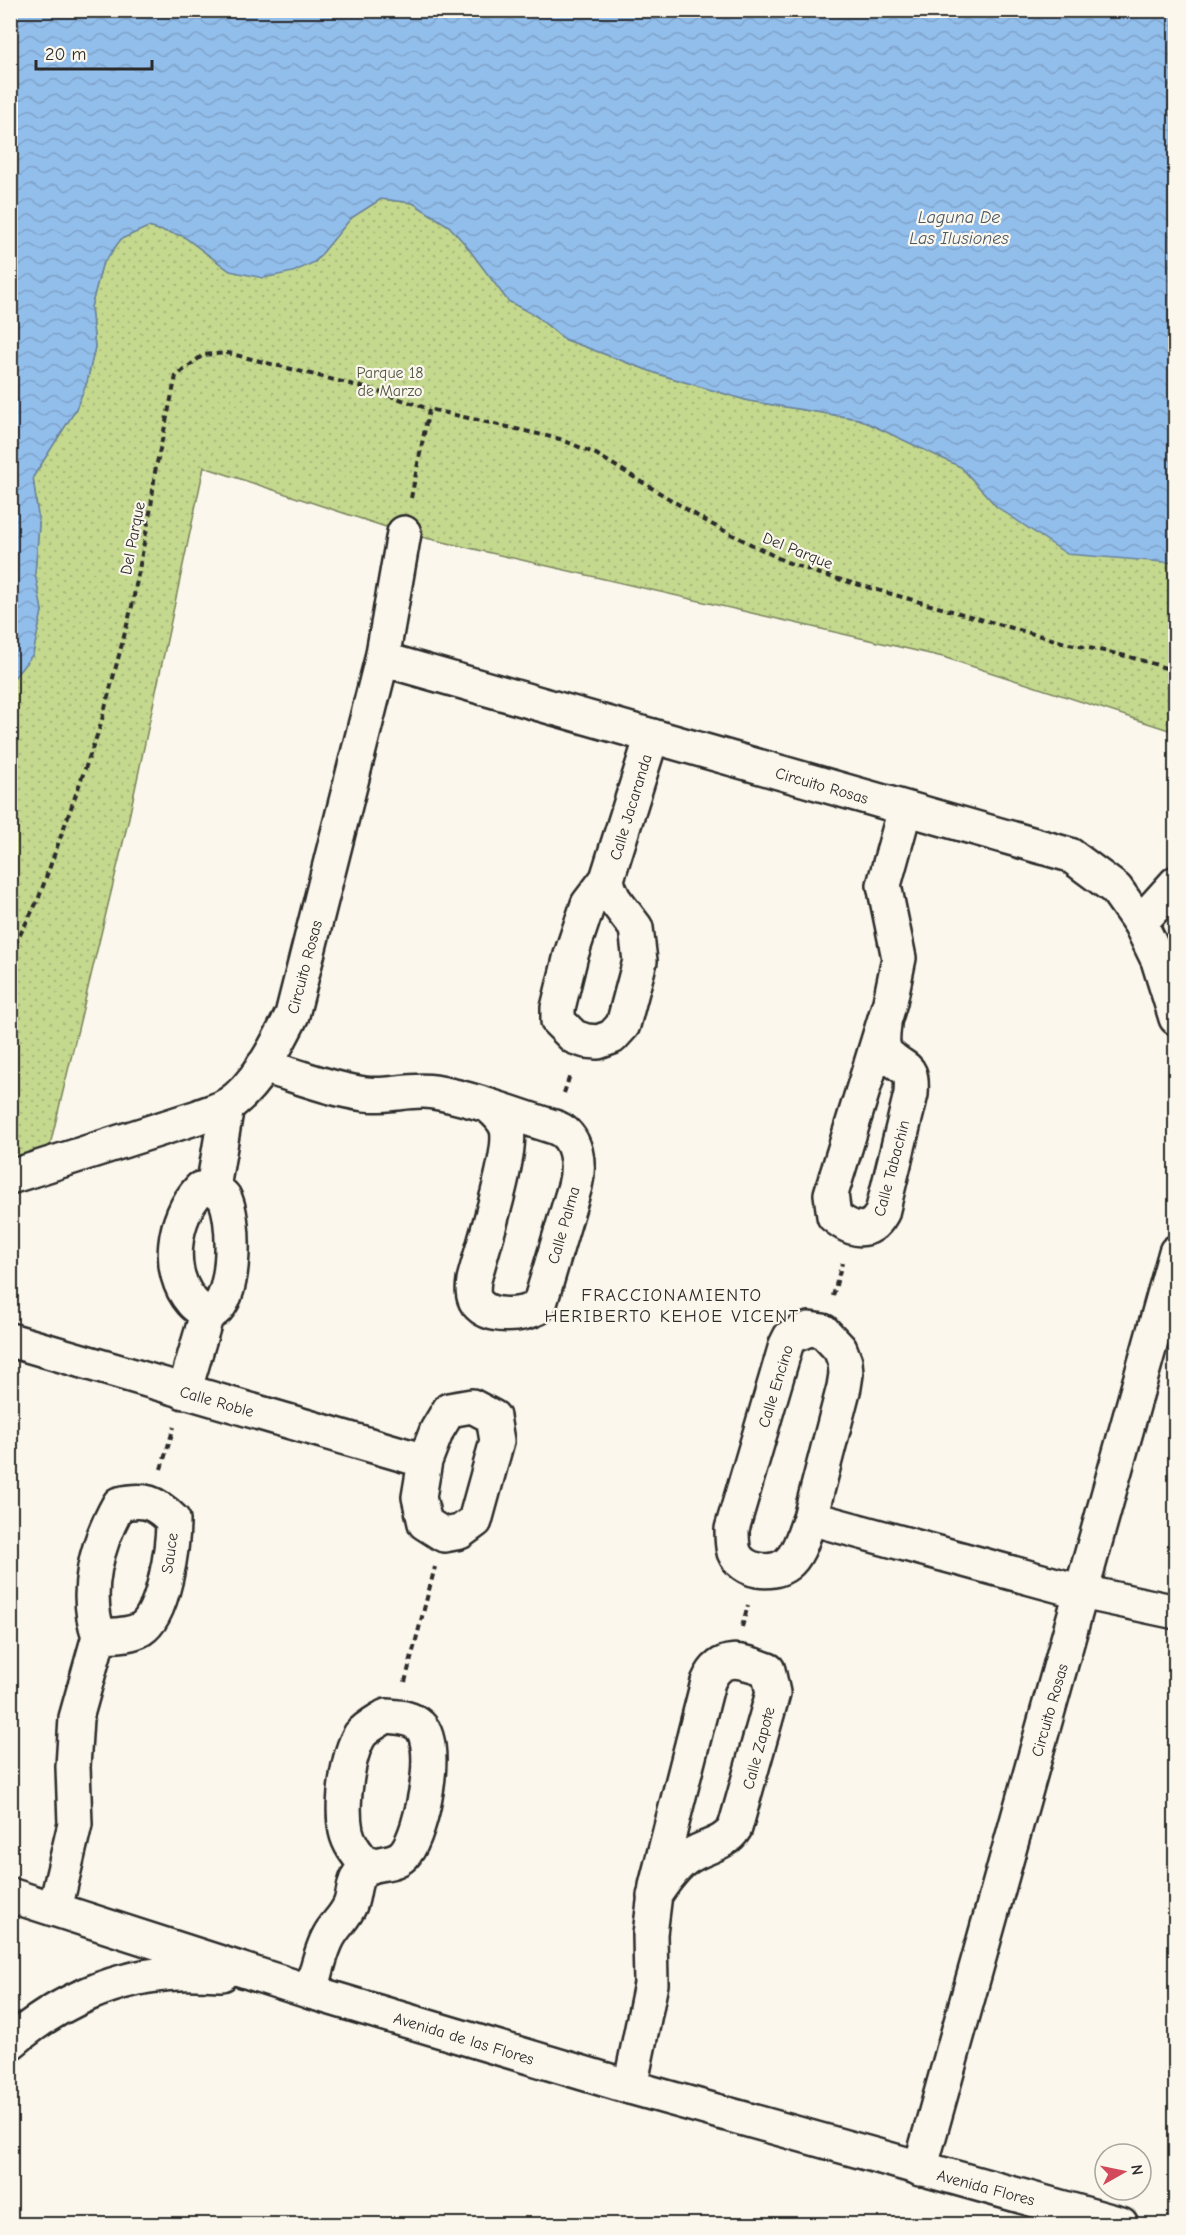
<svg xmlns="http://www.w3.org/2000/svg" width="1186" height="2235" font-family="'Comic Neue',sans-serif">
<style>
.park{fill:url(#park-dots);stroke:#78825c;stroke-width:1.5}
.water{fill:url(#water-waves);stroke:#69839e;stroke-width:1.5}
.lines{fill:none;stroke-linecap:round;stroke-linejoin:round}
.minor-casing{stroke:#2b2b2b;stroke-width:38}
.path{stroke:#2b2b2b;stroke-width:4;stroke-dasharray:6 4.5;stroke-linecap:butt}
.minor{stroke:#fbf7ec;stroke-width:33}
.labels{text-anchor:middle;stroke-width:4.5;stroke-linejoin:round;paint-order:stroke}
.park-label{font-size:16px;fill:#515644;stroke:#fbf7ec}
.street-label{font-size:16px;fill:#2b2b2b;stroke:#fbf7ec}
.water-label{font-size:18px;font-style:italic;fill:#4a5765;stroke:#fbf7ec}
.neighbourhood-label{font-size:18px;letter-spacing:1.5px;fill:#2b2b2b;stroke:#fbf7ec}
</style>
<defs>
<pattern id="park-dots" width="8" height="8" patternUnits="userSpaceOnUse" patternTransform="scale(1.5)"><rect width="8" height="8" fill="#c4d88e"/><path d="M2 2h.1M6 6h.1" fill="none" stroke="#a9ba7b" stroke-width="1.8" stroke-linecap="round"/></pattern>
<pattern id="water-waves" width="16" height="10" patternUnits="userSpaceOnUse" patternTransform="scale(1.5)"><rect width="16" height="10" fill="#92beeb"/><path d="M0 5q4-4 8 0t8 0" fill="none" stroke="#7ea3ca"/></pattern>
</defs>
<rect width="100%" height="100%" fill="#fbf7ec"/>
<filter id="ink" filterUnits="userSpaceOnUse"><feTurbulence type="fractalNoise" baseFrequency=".0167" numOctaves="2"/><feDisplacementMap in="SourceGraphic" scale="12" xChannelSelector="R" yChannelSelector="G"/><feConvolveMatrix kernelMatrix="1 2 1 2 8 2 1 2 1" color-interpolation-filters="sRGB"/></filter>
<g filter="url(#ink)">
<!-- park -->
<polygon class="park" points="381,199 413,203 449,226 465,244 508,301 536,316 564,339 658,374 749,401 859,419 961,467 997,507 1175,563 1175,732 943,657 404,533 204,467 128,822 45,1166 11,1177 10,686 13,679 33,654 42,611 35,573 39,524 33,477 75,411 87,382 95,347 91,307 102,265 121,239 148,227 183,236 230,271 315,262 351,218"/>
<!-- water -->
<polygon class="water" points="11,10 1175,11 1175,563 1067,554 997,507 961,467 859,419 749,401 658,374 564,339 536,316 508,301 465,244 449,226 413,203 381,199 351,218 315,262 293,272 263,278 230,271 183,236 148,227 121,239 102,265 91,307 95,347 87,382 75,411 33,477 39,524 35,573 42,611 33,654 13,679 11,686"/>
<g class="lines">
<defs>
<g id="minor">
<polyline points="382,659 1070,855 1116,889 1140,923 1158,960 1176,1018"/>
<polyline points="607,879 609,888 614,899 636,928 640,961 623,1025 612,1037 598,1042 586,1041 574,1037 558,1021 558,1008 571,955 588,904 607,879 652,736"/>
<polyline points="1140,923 1176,883"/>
<path d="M884,1024C883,1034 880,1048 889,1056C906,1072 913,1064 911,1094L882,1213C869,1236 852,1231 834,1216L831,1194L890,1002L899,958L884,885L905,809"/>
<path d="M263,1066C295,1075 332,1090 365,1094C388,1097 412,1088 434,1092C475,1099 515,1115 554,1127C578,1134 580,1166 575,1186L541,1300L537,1308C521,1316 490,1319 477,1303C472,1296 473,1287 474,1280C482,1249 513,1154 507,1129C504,1119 497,1113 490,1107"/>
<path d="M10,1177L198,1117C207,1113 219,1110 228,1105C258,1084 276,1046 292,1015L382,659L404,533"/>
<polyline points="213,1188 227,1105"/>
<polyline points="10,1340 425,1461 437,1430 449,1410 472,1406 493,1417 497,1441 475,1521 460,1532 444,1535 425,1523 419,1497 425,1461"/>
<path d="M184,1392L207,1314C210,1312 213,1312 215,1310C236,1294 236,1218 224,1197C222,1194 216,1191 213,1188L200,1189C173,1218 165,1271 192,1302C196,1307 202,1310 207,1314"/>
<path d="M810,1518L844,1387L846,1374L845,1362L840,1349L823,1331L809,1329L790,1337L786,1345L732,1529C732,1536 732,1545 734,1552C742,1572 772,1576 787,1564C800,1554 804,1533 810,1518L1082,1592L1176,1612"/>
<polyline points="10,1895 311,1992 630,2087 1121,2224"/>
<path d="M55,1909L75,1824L73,1767L76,1718L99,1636C112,1635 129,1636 141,1629C164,1615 173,1546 173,1520C155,1502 145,1498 119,1504C97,1543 83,1592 99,1636"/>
<path d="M311,1992C316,1974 320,1952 329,1936C335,1925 345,1917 350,1905C354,1896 353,1883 359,1875C370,1858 394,1869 406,1852C422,1832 440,1745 420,1726C411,1717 398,1717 386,1716C378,1721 366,1727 360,1735C347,1756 341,1806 346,1831C349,1845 358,1855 367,1866"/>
<path d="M10,2043C57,2002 118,1975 180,1973C194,1972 208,1974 222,1974"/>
<path d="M630,2087L651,1984L650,1934L656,1886L708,1682C721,1652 743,1661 768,1670L773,1693L735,1828C724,1846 702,1846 685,1859C672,1869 663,1883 654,1896"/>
<polyline points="920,2169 1176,1252"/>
</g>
</defs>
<!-- minor casing -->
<use href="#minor" class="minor-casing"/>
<!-- path -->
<g class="path">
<path d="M411,498L429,409L560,439L596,454L709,523L784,561L817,573L1069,644C1105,651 1141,658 1176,672"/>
<polyline points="10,954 38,900 100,727 132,606 151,507 155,472 176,376 203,355 228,353 370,389 429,409"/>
<polyline points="564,1093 570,1075"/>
<polyline points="833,1296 842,1263"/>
<polyline points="161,1469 174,1427"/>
<polyline points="742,1627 748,1605"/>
<polyline points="405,1682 435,1567"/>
</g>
<!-- minor -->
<use href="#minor" class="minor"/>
</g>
</g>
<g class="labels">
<!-- park labels -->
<g class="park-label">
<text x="390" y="378">Parque 18<tspan x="390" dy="18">de Marzo</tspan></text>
</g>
<!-- street labels -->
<g class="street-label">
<text transform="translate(132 538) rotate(-79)" y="6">Del Parque</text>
<text transform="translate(798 550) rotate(22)" y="6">Del Parque</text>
<text transform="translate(822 785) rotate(16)" y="6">Circuito Rosas</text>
<text transform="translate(630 807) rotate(-73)" y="6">Calle Jacaranda</text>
<text transform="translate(304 967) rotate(-75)" y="6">Circuito Rosas</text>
<text transform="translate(891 1168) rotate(-75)" y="6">Calle Tabachin</text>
<text transform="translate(563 1225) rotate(-74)" y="6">Calle Palma</text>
<text transform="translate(775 1386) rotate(-73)" y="6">Calle Encino</text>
<text transform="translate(217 1401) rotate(16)" y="6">Calle Roble</text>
<text transform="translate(169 1553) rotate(-82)" y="6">Sauce</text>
<text transform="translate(1049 1710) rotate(-74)" y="6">Circuito Rosas</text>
<text transform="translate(758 1748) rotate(-75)" y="6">Calle Zapote</text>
<text transform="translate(464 2038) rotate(17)" y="6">Avenida de las Flores</text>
<text transform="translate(986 2187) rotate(15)" y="6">Avenida Flores</text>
</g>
<!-- water labels -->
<g class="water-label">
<text x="959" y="223">Laguna De<tspan x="959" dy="21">Las Ilusiones</tspan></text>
</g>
<!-- neighbourhood labels -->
<g class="neighbourhood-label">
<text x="672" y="1301">FRACCIONAMIENTO<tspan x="672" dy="21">HERIBERTO KEHOE VICENT</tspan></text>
</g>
</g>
<!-- margin -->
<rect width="1186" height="2235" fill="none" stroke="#fbf7ec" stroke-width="36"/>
<rect x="18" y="18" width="1150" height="2199" fill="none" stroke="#2b2b2b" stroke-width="2" filter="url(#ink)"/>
<!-- north arrow -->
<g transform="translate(1123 2172) rotate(81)"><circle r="28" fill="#fbf7ec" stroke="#a8a59f" stroke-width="1.5"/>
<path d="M0-4.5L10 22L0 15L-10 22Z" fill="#d1495b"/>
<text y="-9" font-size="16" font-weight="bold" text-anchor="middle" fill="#2b2b2b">N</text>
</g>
<!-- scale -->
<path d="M36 60v9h116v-9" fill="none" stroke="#2b2b2b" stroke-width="3"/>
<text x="45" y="60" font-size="18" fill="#2b2b2b" stroke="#fbf7ec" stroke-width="4.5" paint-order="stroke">20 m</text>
</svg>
